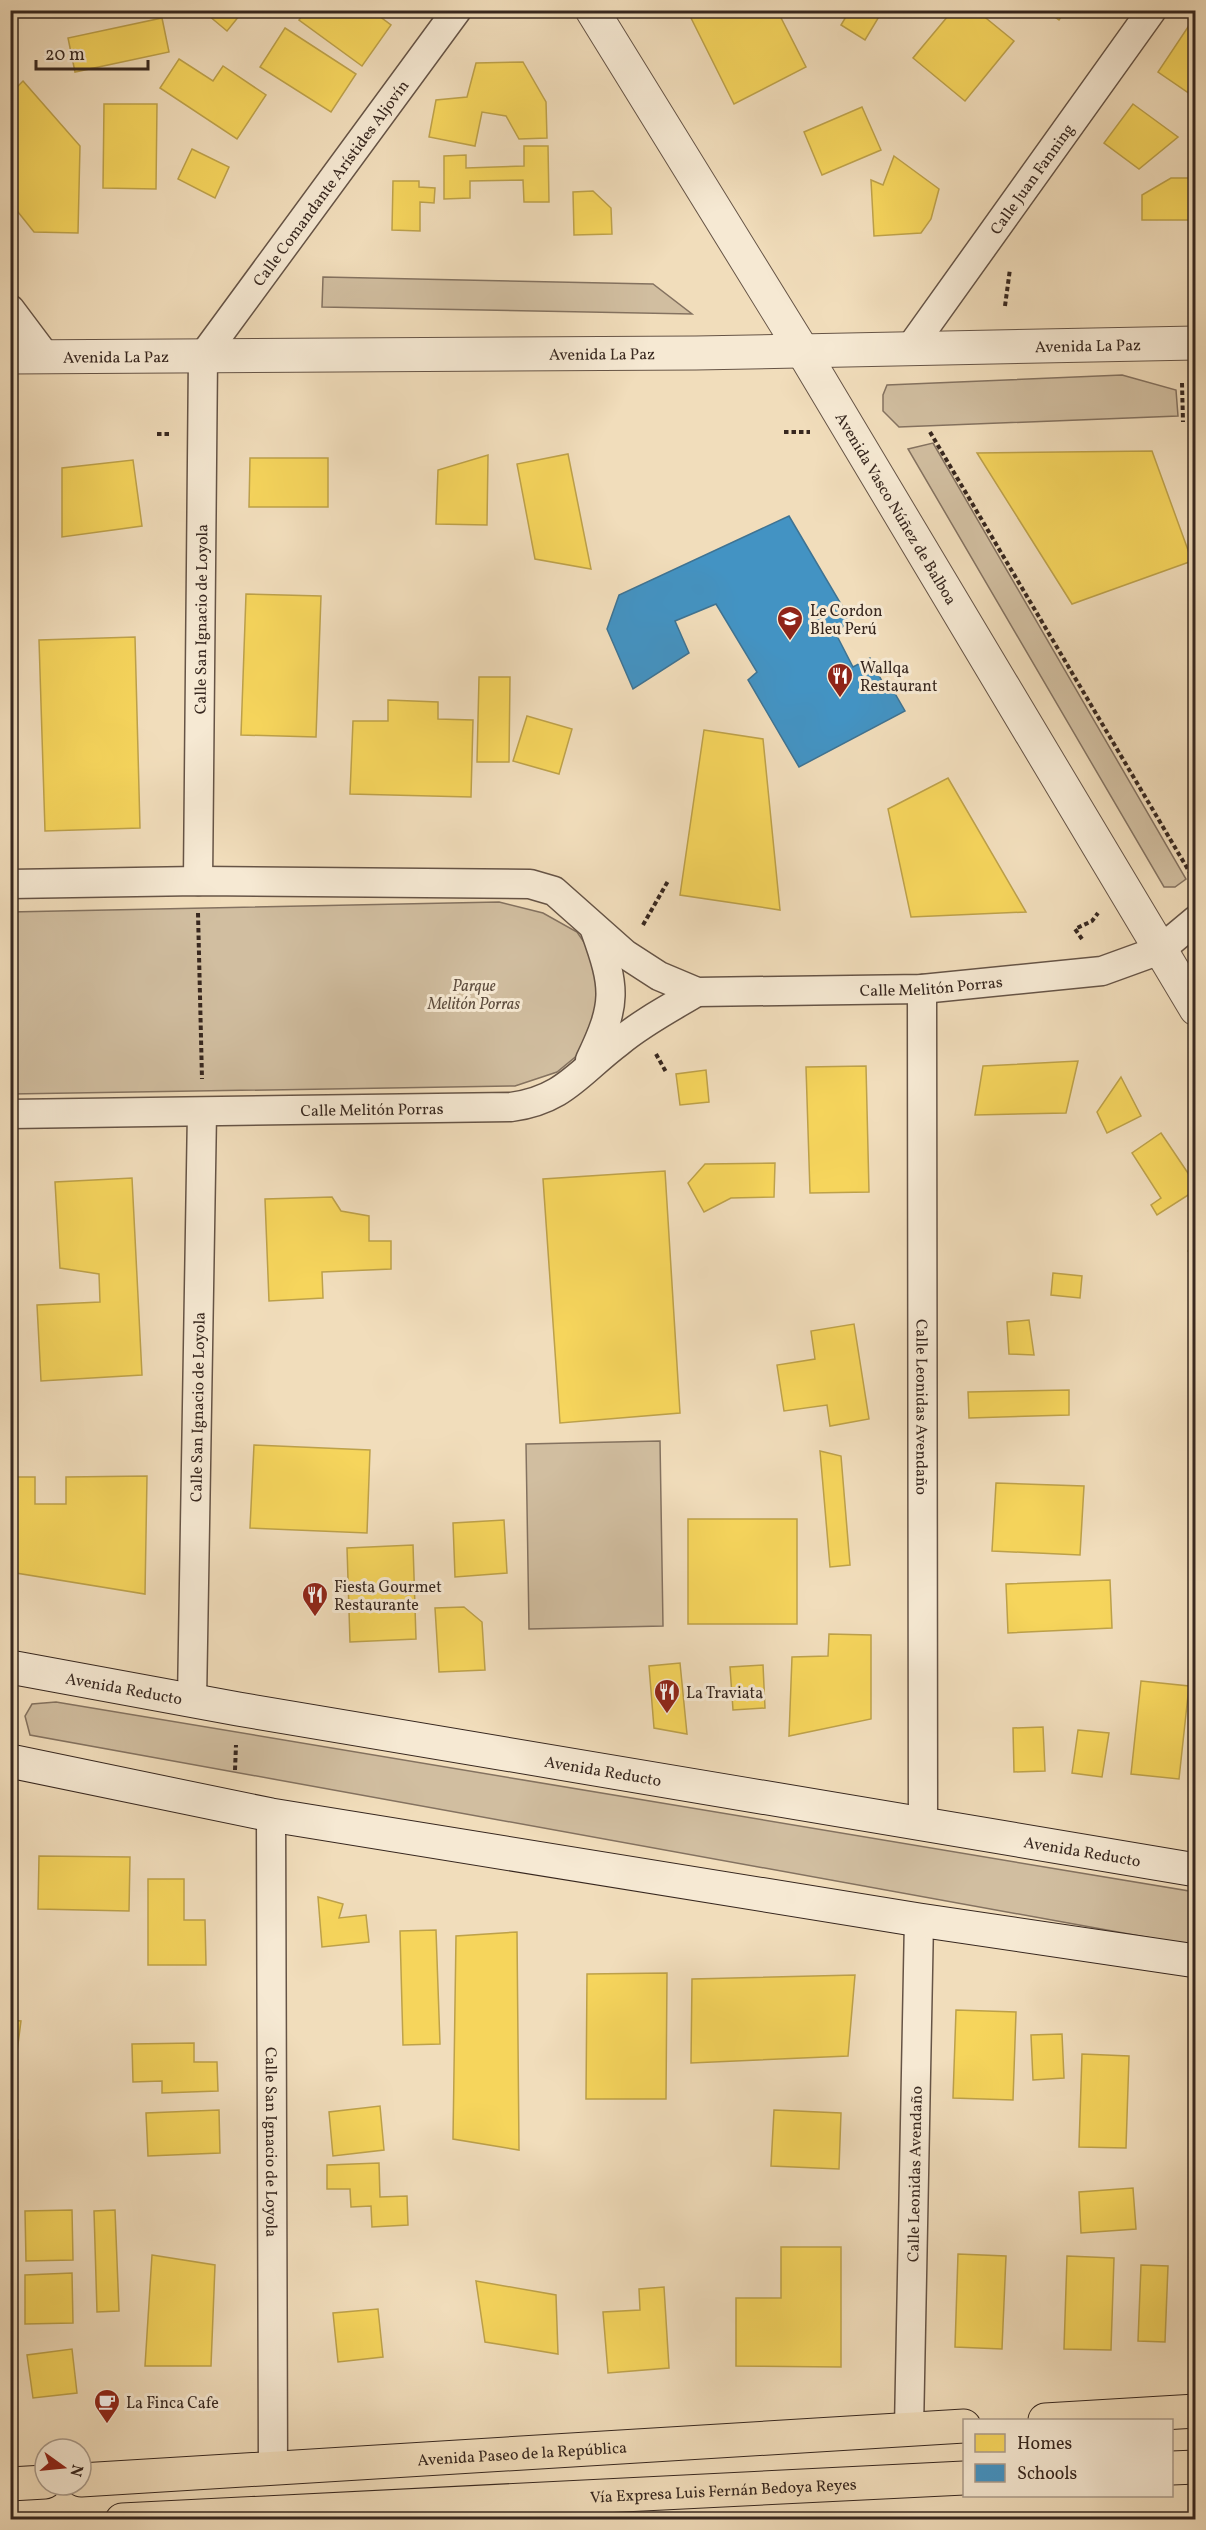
<svg xmlns="http://www.w3.org/2000/svg" width="1206" height="2530" font-family="Vollkorn,serif">
<style>
.green{fill:#d1bea0;stroke:#847260;stroke-width:1.5}
.homes{fill:#f6d55c;stroke:#bda14a;stroke-width:1.5}
.schools{fill:#4393c3;stroke:#3f7392;stroke-width:1.5}
.lines{fill:none;stroke-linecap:round;stroke-linejoin:round}
.minor-casing{stroke:#665446;stroke-width:31}
.tertiary-casing{stroke:#665446;stroke-width:35}
.secondary-casing{stroke:#37271f;stroke-width:35}
.primary-casing{stroke:#37271f;stroke-width:35}
.motorway-casing{stroke:#37271f;stroke-width:35}
.path{stroke:#37271f;stroke-width:4;stroke-dasharray:4.5 3;stroke-linecap:butt}
.minor{stroke:#f6e9d3;stroke-width:28}
.tertiary{stroke:#f6e9d3;stroke-width:33}
.secondary{stroke:#f6e9d3;stroke-width:33}
.primary{stroke:#f1ddbb;stroke-width:33}
.motorway{stroke:#f1ddbb;stroke-width:33}
.labels{text-anchor:middle;stroke-width:6;stroke-linejoin:round;paint-order:stroke}
.street-label{font-size:16px;fill:#37271f;stroke:#f6e9d3}
.poi-label{font-size:16px;fill:#37271f;stroke:#f6e9d3;text-anchor:start}
.park-label{font-size:16px;font-style:italic;fill:#5e4d3f;stroke:#f6e9d3}
</style>
<rect width="100%" height="100%" fill="#f1ddbb"/>
<filter id="stains"><feTurbulence type="fractalNoise" baseFrequency=".00333" numOctaves="4"/><feColorMatrix values="0 0 0 0 .2 0 0 0 0 .09 0 0 0 0 .02 0 0 0 .5 -.17"/></filter>
<radialGradient id="worn" r=".72"><stop offset=".6" stop-color="#630" stop-opacity="0"/><stop offset="1" stop-color="#630" stop-opacity=".3"/></radialGradient>
<!-- green -->
<g class="green">
<polygon points="323,277 653,284 692,314 322,307"/>
<polygon points="1122,375 1176,390 1178,416 899,427 883,411 883,395 887,385"/>
<polygon points="933,443 1186,879 1175,887 1164,887 908,449"/>
<polygon points="499,902 543,913 577,932 597,961 606,990 585,1049 557,1072 515,1086 11,1094 10,912"/>
<polygon points="660,1441 663,1626 529,1629 526,1444"/>
<polygon points="56,1702 1195,1892 1195,1946 30,1735 25,1716 32,1704"/>
</g>
<!-- homes -->
<g class="homes">
<polygon points="202,10 244,10 227,31"/>
<polygon points="306,10 371,10 391,25 362,66 299,20"/>
<polygon points="687,10 777,10 806,67 734,104"/>
<polygon points="850,10 883,10 865,40 841,25"/>
<polygon points="953,10 976,10 1014,41 965,101 913,58"/>
<polygon points="1045,10 1066,10 1059,20"/>
<polygon points="162,18 169,52 75,72 68,38"/>
<polygon points="1192,21 1196,23 1196,98 1158,72"/>
<polygon points="285,28 356,74 331,112 260,67"/>
<polygon points="179,59 213,81 223,66 266,95 237,139 160,88"/>
<polygon points="523,62 546,102 547,138 519,139 506,116 482,112 475,146 429,137 436,100 467,97 476,63"/>
<polygon points="23,81 80,146 78,233 34,232 10,202 10,94"/>
<polygon points="104,104 157,104 156,189 103,188"/>
<polygon points="1133,104 1178,137 1139,169 1104,143"/>
<polygon points="862,107 881,150 822,175 804,132"/>
<polygon points="524,146 548,146 549,202 524,202 523,180 470,181 470,198 444,199 444,156 466,155 466,168 524,166"/>
<polygon points="192,149 229,167 215,198 178,179"/>
<polygon points="894,156 939,189 931,219 921,233 874,236 871,180 883,185"/>
<polygon points="1171,178 1196,178 1196,220 1142,220 1142,195"/>
<polygon points="393,181 419,181 419,187 435,188 434,203 420,202 420,231 392,230"/>
<polygon points="593,191 611,208 612,234 574,235 573,192"/>
<polygon points="1152,451 1192,561 1072,604 977,453"/>
<polygon points="568,454 591,569 535,559 517,464"/>
<polygon points="488,455 487,525 436,524 438,470"/>
<polygon points="250,458 328,458 328,507 249,507"/>
<polygon points="133,460 142,526 62,537 62,468"/>
<polygon points="246,594 321,596 316,737 241,735"/>
<polygon points="135,637 140,828 45,831 39,640"/>
<polygon points="479,677 510,677 509,762 477,762"/>
<polygon points="388,700 438,702 438,719 473,720 471,797 350,794 353,721 388,721"/>
<polygon points="527,716 572,729 559,774 513,761"/>
<polygon points="704,730 763,739 780,910 680,895"/>
<polygon points="948,778 1026,912 911,917 888,809"/>
<polygon points="1078,1061 1066,1113 975,1115 983,1066"/>
<polygon points="866,1066 869,1192 810,1193 806,1067"/>
<polygon points="706,1070 709,1102 680,1105 676,1074"/>
<polygon points="1121,1077 1141,1116 1107,1133 1097,1112"/>
<polygon points="1161,1133 1196,1185 1196,1190 1157,1215 1151,1205 1161,1198 1132,1153"/>
<polygon points="775,1163 774,1197 731,1198 704,1212 688,1183 705,1164"/>
<polygon points="665,1171 680,1413 560,1423 543,1179"/>
<polygon points="132,1178 142,1375 41,1381 37,1305 100,1302 99,1274 60,1268 55,1182"/>
<polygon points="332,1197 341,1211 369,1216 369,1241 391,1241 391,1269 322,1272 323,1298 269,1301 265,1199"/>
<polygon points="1196,1246 1196,1264 1188,1251"/>
<polygon points="1053,1273 1082,1276 1080,1298 1051,1295"/>
<polygon points="1029,1320 1034,1355 1009,1354 1007,1322"/>
<polygon points="854,1324 869,1419 830,1426 827,1405 784,1411 777,1365 815,1359 811,1331"/>
<polygon points="1069,1390 1069,1415 969,1418 968,1392"/>
<polygon points="254,1445 370,1450 367,1533 250,1528"/>
<polygon points="820,1451 841,1456 850,1565 830,1567"/>
<polygon points="147,1476 145,1594 10,1572 10,1477 35,1477 35,1504 66,1504 66,1477"/>
<polygon points="996,1483 1084,1486 1080,1555 992,1551"/>
<rect x="688" y="1519" width="109" height="105"/>
<polygon points="504,1520 507,1573 455,1577 453,1523"/>
<polygon points="413,1545 416,1639 350,1642 347,1548"/>
<polygon points="1110,1580 1112,1628 1008,1633 1006,1584"/>
<polygon points="464,1607 482,1622 485,1670 439,1672 435,1608"/>
<polygon points="829,1634 871,1635 871,1719 789,1736 792,1657 828,1656"/>
<polygon points="680,1663 687,1734 654,1728 649,1666"/>
<polygon points="763,1665 765,1708 733,1710 730,1667"/>
<polygon points="1141,1681 1189,1686 1179,1779 1131,1774"/>
<polygon points="1043,1727 1045,1771 1014,1772 1013,1728"/>
<polygon points="1078,1730 1109,1733 1102,1777 1072,1773"/>
<polygon points="39,1856 130,1857 129,1911 38,1909"/>
<polygon points="148,1879 184,1879 184,1920 205,1920 206,1965 148,1965"/>
<polygon points="318,1897 343,1904 339,1918 366,1915 369,1942 322,1947"/>
<polygon points="436,1930 440,2044 403,2045 400,1931"/>
<polygon points="517,1932 519,2150 453,2139 456,1936"/>
<polygon points="667,1973 666,2099 586,2099 587,1974"/>
<polygon points="855,1975 848,2056 691,2063 692,1979"/>
<polygon points="956,2010 1016,2012 1013,2100 953,2098"/>
<polygon points="10,2020 21,2021 14,2075 10,2075"/>
<polygon points="1062,2034 1064,2078 1033,2080 1031,2035"/>
<polygon points="194,2043 194,2062 217,2062 218,2091 162,2093 162,2081 133,2082 132,2044"/>
<polygon points="1189,2053 1196,2053 1196,2119 1192,2119"/>
<polygon points="1082,2054 1129,2056 1126,2148 1079,2147"/>
<polygon points="380,2106 384,2150 333,2156 329,2112"/>
<polygon points="219,2110 220,2153 148,2156 146,2113"/>
<polygon points="774,2110 841,2113 839,2169 771,2166"/>
<polygon points="10,2140 18,2140 17,2194 10,2194"/>
<polygon points="379,2163 380,2197 407,2196 408,2225 372,2227 371,2206 351,2207 350,2189 327,2189 327,2165"/>
<polygon points="1133,2188 1136,2229 1081,2233 1079,2192"/>
<polygon points="72,2210 73,2260 26,2261 25,2211"/>
<polygon points="115,2210 119,2311 97,2312 94,2211"/>
<polygon points="781,2247 841,2247 841,2367 736,2366 736,2298 781,2298"/>
<polygon points="958,2254 1006,2256 1002,2349 955,2347"/>
<polygon points="152,2255 215,2265 211,2366 145,2366"/>
<polygon points="1067,2256 1114,2258 1111,2350 1064,2349"/>
<polygon points="1141,2265 1168,2266 1165,2342 1138,2341"/>
<polygon points="72,2273 73,2323 25,2324 25,2275"/>
<polygon points="476,2281 556,2295 558,2354 485,2342"/>
<polygon points="664,2287 669,2368 608,2373 603,2312 640,2310 639,2289"/>
<polygon points="378,2309 383,2357 338,2362 333,2313"/>
<polygon points="72,2349 77,2393 33,2398 27,2355"/>
</g>
<!-- schools -->
<polygon class="schools" points="789,516 851,621 835,632 853,667 870,658 885,687 890,685 905,711 799,767 748,680 757,672 716,604 675,621 689,653 633,689 607,629 619,595"/>
<g class="lines">
<defs>
<g id="minor">
<polyline points="10,309 46,357"/>
<path id="s1" d="M911,347L1152,10"/>
<path id="s2" d="M198,881L203,356L457,10"/>
<path id="s3" d="M10,884L198,881L530,884L554,891L625,954L659,976L697,992L922,989L1102,971L1160,950L1196,920"/>
<path id="s4" d="M922,989L923,1825"/>
<path d="M590,1060C617,1004 616,988 595,930"/>
<path id="s5" d="M10,1114L511,1107C564,1100 579,1072 619,1042C643,1022 670,1008 697,992"/>
<path id="s6" d="M192,1701L202,1112"/>
<path id="s7" d="M271,1815L273,2469"/>
<path id="s8" d="M909,2429L919,1920"/>
</g>
<g id="tertiary">
<path id="s9" d="M592,10L802,350L1196,1009"/>
<path id="s10" d="M10,357L696,353L1196,343"/>
</g>
<g id="secondary">
<path id="s11" d="M10,1667L238,1709L1196,1870"/>
<polyline points="10,1761 271,1815 919,1920 1196,1961"/>
</g>
<g id="primary">
<polyline points="1045,2420 1196,2411"/>
<path id="s12" d="M81,2480L964,2426"/>
<polyline points="10,2484 45,2482"/>
</g>
<g id="motorway">
<polyline points="1172,2468 1196,2467"/>
<path id="s13" d="M122,2520L964,2478"/>
</g>
</defs>
<!-- minor casing -->
<use href="#minor" class="minor-casing"/>
<!-- tertiary casing -->
<use href="#tertiary" class="tertiary-casing"/>
<!-- secondary casing -->
<use href="#secondary" class="secondary-casing"/>
<!-- primary casing -->
<use href="#primary" class="primary-casing"/>
<!-- motorway casing -->
<use href="#motorway" class="motorway-casing"/>
<!-- path -->
<g class="path">
<polyline points="1005,306 1010,269"/>
<polyline points="1182,383 1183,422"/>
<polyline points="784,432 810,432"/>
<polyline points="930,432 1196,883"/>
<polyline points="157,434 169,434"/>
<polyline points="198,913 202,1079"/>
<polyline points="643,925 668,881"/>
<polyline points="1082,939 1075,929 1092,921 1098,913"/>
<polyline points="656,1054 666,1072"/>
<polyline points="235,1770 236,1745"/>
</g>
<!-- minor -->
<use href="#minor" class="minor"/>
<!-- tertiary -->
<use href="#tertiary" class="tertiary"/>
<!-- secondary -->
<use href="#secondary" class="secondary"/>
<!-- primary -->
<use href="#primary" class="primary"/>
<!-- motorway -->
<use href="#motorway" class="motorway"/>
</g>
<!-- icons -->
<defs>
<symbol id="university-pin" viewBox="-11 -11 22 30"><path d="M0 17L-7.5 6A9.5 9.5 0 1 1 7.5 6Z" fill="#8f2418" stroke="#f6e9d3"/><path d="M0-5L7-2L0 1L-7-2ZM-4 1L0 2.5L4 1V4Q0 6-4 4Z" fill="#fff"/></symbol>
<symbol id="restaurant-pin" viewBox="-11 -11 22 30"><path d="M0 17L-7.5 6A9.5 9.5 0 1 1 7.5 6Z" fill="#8f2418" stroke="#f6e9d3"/><path d="M-5-6h1v4h1v-4h1v4h1v-4h1v5L-1.5 .5V6h-2V.5L-5-1ZM5-6V6H3V1.5H1.5Q1.5-4 5-6Z" fill="#fff"/></symbol>
<symbol id="cafe-pin" viewBox="-11 -11 22 30"><path d="M0 17L-7.5 6A9.5 9.5 0 1 1 7.5 6Z" fill="#8f2418" stroke="#f6e9d3"/><path d="M-5.5-4.5H6V0H3Q3 3.5 0 3.5H-2.5Q-5.5 3.5-5.5 0ZM3-3.2v2h1.7v-2ZM-6 4.5H4V6H-6Z" fill="#fff"/></symbol>
</defs>
<g fill-rule="evenodd">
<use href="#university-pin" x="775" y="604" width="30" height="40"/>
<use href="#restaurant-pin" x="825" y="661" width="30" height="40"/>
<use href="#restaurant-pin" x="300" y="1580" width="30" height="40"/>
<use href="#restaurant-pin" x="652" y="1677" width="30" height="40"/>
<use href="#cafe-pin" x="92" y="2387" width="30" height="40"/>
</g>
<g class="labels">
<!-- street labels -->
<g class="street-label">
<text dy="6" stroke="none"><textPath href="#s1" startOffset="207">Calle Juan Fanning</textPath></text>
<text dy="6" stroke="none"><textPath href="#s2" startOffset="740">Calle Comandante Arístides Aljovín</textPath></text>
<text dy="6" stroke="none"><textPath href="#s10" startOffset="1078">Avenida La Paz</textPath></text>
<text dy="6" stroke="none"><textPath href="#s10" startOffset="592">Avenida La Paz</textPath></text>
<text dy="6" stroke="none"><textPath href="#s10" startOffset="106">Avenida La Paz</textPath></text>
<text dy="6" stroke="none"><textPath href="#s9" startOffset="584">Avenida Vasco Núñez de Balboa</textPath></text>
<text dy="6" stroke="none"><textPath href="#s2" startOffset="262">Calle San Ignacio de Loyola</textPath></text>
<text dy="6" stroke="none"><textPath href="#s3" startOffset="956">Calle Melitón Porras</textPath></text>
<text dy="6" stroke="none"><textPath href="#s5" startOffset="362">Calle Melitón Porras</textPath></text>
<text dy="6" stroke="none"><textPath href="#s6" startOffset="294">Calle San Ignacio de Loyola</textPath></text>
<text dy="6" stroke="none"><textPath href="#s4" startOffset="418">Calle Leonidas Avendaño</textPath></text>
<text dy="6" stroke="none"><textPath href="#s11" startOffset="116">Avenida Reducto</textPath></text>
<text dy="6" stroke="none"><textPath href="#s11" startOffset="602">Avenida Reducto</textPath></text>
<text dy="6" stroke="none"><textPath href="#s11" startOffset="1088">Avenida Reducto</textPath></text>
<text dy="6" stroke="none"><textPath href="#s7" startOffset="327">Calle San Ignacio de Loyola</textPath></text>
<text dy="6" stroke="none"><textPath href="#s8" startOffset="255">Calle Leonidas Avendaño</textPath></text>
<text dy="6" stroke="none"><textPath href="#s12" startOffset="442">Avenida Paseo de la República</textPath></text>
<text dy="6" stroke="none"><textPath href="#s13" startOffset="602">Vía Expresa Luis Fernán Bedoya Reyes</textPath></text>
</g>
<!-- poi labels -->
<g class="poi-label">
<text x="810" y="616">Le Cordon<tspan x="810" dy="18">Bleu Perú</tspan></text>
<text x="860" y="673">Wallqa<tspan x="860" dy="18">Restaurant</tspan></text>
<text x="334" y="1592">Fiesta Gourmet<tspan x="334" dy="18">Restaurante</tspan></text>
<text x="686" y="1698">La Traviata</text>
<text x="126" y="2408">La Finca Cafe</text>
</g>
<!-- park labels -->
<g class="park-label">
<text x="474" y="991">Parque<tspan x="474" dy="18">Melitón Porras</tspan></text>
</g>
</g>
<!-- margin -->
<rect width="1206" height="2530" fill="none" stroke="#f1ddbb" stroke-width="36"/>
<rect x="12" y="12" width="1182" height="2506" fill="none" stroke="#37271f" stroke-width="3"/>
<rect x="18" y="18" width="1170" height="2494" fill="none" stroke="#37271f" stroke-width="1.5"/>
<!-- legend -->
<rect x="963" y="2419" width="210" height="78" fill="#f6e9d3" stroke="#aa9b8b" stroke-width="1.5"/>
<rect x="975" y="2434" width="30" height="18" fill="#f6d55c" stroke="#aa9b8b" stroke-width="1.5"/>
<text x="1017" y="2449" font-size="18" fill="#37271f">Homes</text>
<rect x="975" y="2464" width="30" height="18" fill="#4393c3" stroke="#aa9b8b" stroke-width="1.5"/>
<text x="1017" y="2479" font-size="18" fill="#37271f">Schools</text>
<!-- north arrow -->
<g transform="translate(63 2467) rotate(105)"><circle r="28" fill="#f6e9d3" stroke="#aa9b8b" stroke-width="1.5"/>
<path d="M0-4.5L10 22L0 15L-10 22Z" fill="#8f2418"/>
<text y="-9" font-size="16" font-weight="bold" text-anchor="middle" fill="#37271f">N</text>
</g>
<!-- scale -->
<path d="M36 60v9h112v-9" fill="none" stroke="#37271f" stroke-width="3"/>
<text x="45" y="60" font-size="18" fill="#37271f" stroke="#f6e9d3" stroke-width="4.5" paint-order="stroke">20 m</text>
<rect width="100%" height="100%" filter="url(#stains)"/>
<rect width="100%" height="100%" fill="url(#worn)"/>
</svg>
